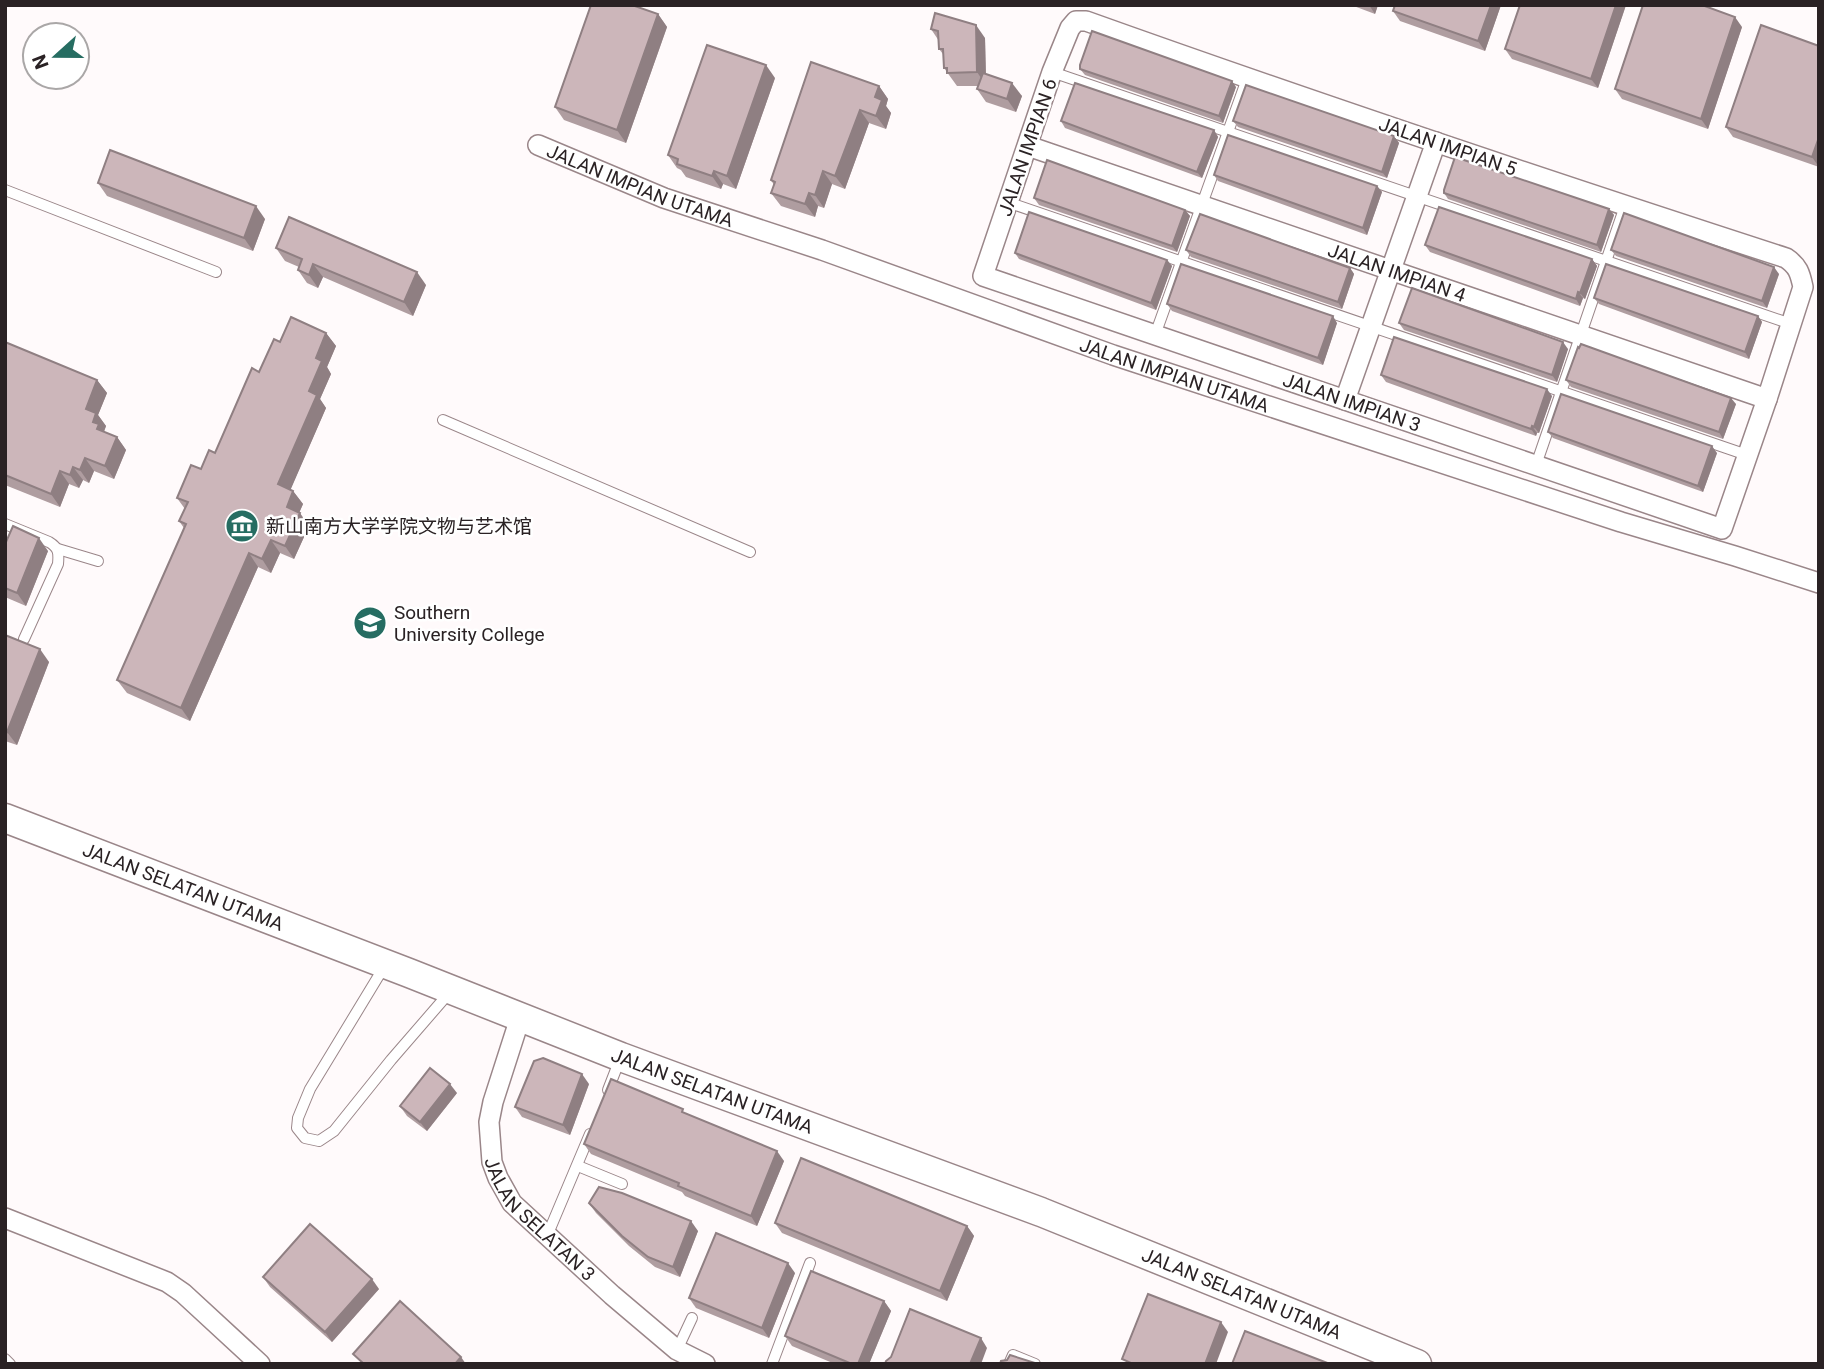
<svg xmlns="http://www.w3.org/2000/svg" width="1824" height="1369" font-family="Roboto,'Noto Sans SC',sans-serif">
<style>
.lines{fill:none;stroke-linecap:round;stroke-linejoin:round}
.lane-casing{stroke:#9a8689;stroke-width:12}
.street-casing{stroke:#9a8689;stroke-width:22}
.secondary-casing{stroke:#9a8689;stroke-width:31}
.lane{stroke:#fff;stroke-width:10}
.street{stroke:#fff;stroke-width:19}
.secondary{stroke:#fff;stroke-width:28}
.wall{fill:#af9da0}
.shaded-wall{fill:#8f7f82}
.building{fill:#ccb6ba;stroke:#8f7f82;stroke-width:2}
.labels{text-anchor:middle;stroke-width:5;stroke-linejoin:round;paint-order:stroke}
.street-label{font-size:19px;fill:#2a2224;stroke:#fff}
.poi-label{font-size:19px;fill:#2a2224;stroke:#fff;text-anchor:start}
</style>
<rect width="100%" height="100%" fill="#fffafb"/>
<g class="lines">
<defs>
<g id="lane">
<polyline points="1052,72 1791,324"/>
<polyline points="5,190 216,272"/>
<polyline points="1007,202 1747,455"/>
<polyline points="1155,335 1247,79"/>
<polyline points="443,420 750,552"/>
<polyline points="1536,465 1625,206"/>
<path d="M5,524L49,542C59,548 59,553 58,564L24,639"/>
<polyline points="58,549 98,561"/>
<polyline points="384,967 310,1089 298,1118 297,1128 305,1138 319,1141 334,1131 391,1060 449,993"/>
<polyline points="608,1090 620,1059"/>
<polyline points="578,1166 622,1184"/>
<polyline points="547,1236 590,1134"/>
<polyline points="677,1350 692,1318"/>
<polyline points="5,1359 10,1364"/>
<polyline points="772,1364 810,1263"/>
<polyline points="1009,1364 1013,1355 1035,1364"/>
</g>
<g id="street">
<path d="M1076,21H1086C1318,104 1552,182 1786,258C1798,266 1800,273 1803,287L1767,399L1722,529L983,276L1052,72L1070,28Z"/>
<path id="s1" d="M538,145L664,198L822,250L1113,355L1621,522L1735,556L1819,583"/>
<path id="s2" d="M1028,146L1767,399"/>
<polyline points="1345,400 1436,142"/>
<path id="s3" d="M520,1018L493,1102L489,1122L492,1162L498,1178L512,1203L612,1295L677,1350L705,1364"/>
<polyline points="5,1218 167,1282 183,1293 260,1364"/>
</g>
<g id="secondary">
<path id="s4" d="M5,818L409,973L621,1057L1041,1212L1417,1364"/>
</g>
</defs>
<!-- lane casing -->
<use href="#lane" class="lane-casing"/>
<!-- street casing -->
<use href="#street" class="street-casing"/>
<!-- secondary casing -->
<use href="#secondary" class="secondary-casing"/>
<!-- lane -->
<use href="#lane" class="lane"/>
<!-- street -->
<use href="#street" class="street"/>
<!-- secondary -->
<use href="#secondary" class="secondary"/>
</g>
<!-- wall -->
<g class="wall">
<polygon points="1351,5 1378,5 1375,14"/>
<polygon points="1395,5 1501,5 1485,51 1400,21 1393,11"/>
<polygon points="1626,5 1598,88 1512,59 1505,49"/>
<polygon points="658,14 667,27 626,143 564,120 555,107"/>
<polygon points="1761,25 1819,167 1733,137 1726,127"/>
<polygon points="1742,27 1708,129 1622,99 1615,89"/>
<polygon points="931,29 985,38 986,74 1022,96 1016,112 986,102 977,89 978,86 957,86 944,68 943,54 939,49 939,41"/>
<polygon points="1080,69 1236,87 1223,123 1085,75"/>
<polygon points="775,78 736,189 723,184 721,189 686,177 681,170 677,168 668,155"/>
<polygon points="879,86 888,99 886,106 891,113 886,129 869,123 845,189 832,184 824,208 818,206 815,217 781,206 771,193 774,185 771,180"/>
<polygon points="1061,121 1214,130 1218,137 1202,178 1065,128"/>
<polygon points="1233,121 1394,136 1399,143 1387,178 1238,127"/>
<polygon points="1214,175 1377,186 1382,192 1367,235 1218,181"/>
<polygon points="98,183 265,219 253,251 107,196"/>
<polygon points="1444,193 1609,209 1614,215 1601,252 1448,199"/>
<polygon points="1034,198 1185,210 1190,216 1177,252 1039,205"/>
<polygon points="1425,245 1592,259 1597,266 1585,299 1583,298 1580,306 1430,252"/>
<polygon points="276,248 426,285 413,316 323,277 318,288 307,283 298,270 299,267 285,261"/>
<polygon points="1186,250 1350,268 1354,274 1342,309 1191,257"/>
<polygon points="1611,250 1779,274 1767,308 1616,256"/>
<polygon points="1015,253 1167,260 1172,266 1156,310 1019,259"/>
<polygon points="1594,298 1758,316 1762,322 1749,359 1599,304"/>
<polygon points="1167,304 1337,323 1323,365 1172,311"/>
<polygon points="1399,323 1568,349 1557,382 1404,330"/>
<polygon points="326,333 336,346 327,367 331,374 320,399 326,408 290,490 293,491 303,504 299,513 309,526 294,559 280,553 271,573 258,567 190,721 127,693 117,680 184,528 179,521 185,509 177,498 215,453 259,372 280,342"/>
<polygon points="5,342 97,380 107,393 98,415 106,426 104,432 117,437 126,450 114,479 94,471 89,483 83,480 79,488 69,484 60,507 5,485"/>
<polygon points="1381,375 1552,396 1539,433 1537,433 1536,436 1386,382"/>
<polygon points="1566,380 1736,404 1723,439 1571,387"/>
<polygon points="1548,432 1717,453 1703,492 1553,438"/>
<polygon points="5,541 48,551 26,606 5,597"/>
<polygon points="5,635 49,662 17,745 5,741"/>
<polygon points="589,1084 570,1135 522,1117 515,1107"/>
<polygon points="457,1093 427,1131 407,1116 400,1106"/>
<polygon points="686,1113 784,1161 757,1226 685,1196 682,1192 591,1154 584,1144"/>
<polygon points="589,1203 698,1231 680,1277 655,1267 629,1246 596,1213"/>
<polygon points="775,1223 967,1226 974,1236 947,1301 782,1233"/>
<polygon points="795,1273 769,1338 696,1308 689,1298"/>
<polygon points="263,1277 379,1289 332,1342 270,1287"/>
<polygon points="884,1301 891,1311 869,1364 835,1364 792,1346 785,1336"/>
</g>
<!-- shaded-wall -->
<g class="shaded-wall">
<polygon points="1369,5 1378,5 1375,14"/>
<polygon points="1491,5 1501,5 1485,51 1478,41"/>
<polygon points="1616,5 1626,5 1598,88 1591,79"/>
<polygon points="658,14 667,27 626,143 617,130"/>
<polygon points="1735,17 1742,27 1708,129 1701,119"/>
<polygon points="976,25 985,38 986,85 977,72"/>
<polygon points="766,65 775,78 736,189 727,176"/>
<polygon points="1232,81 1236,87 1223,123 1219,116"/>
<polygon points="1012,83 1022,96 1016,112 1007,99"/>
<polygon points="879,86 888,99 886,106 891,113 886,129 876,116 875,97"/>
<polygon points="860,110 869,123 845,189 835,176"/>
<polygon points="1214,130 1218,137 1202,178 1197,172"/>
<polygon points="1394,136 1399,143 1387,178 1382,172"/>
<polygon points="1819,137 1819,167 1812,157"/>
<polygon points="714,171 723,184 721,189 712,176"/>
<polygon points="823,171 832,184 824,208 815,195"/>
<polygon points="1377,186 1382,192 1367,235 1363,228"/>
<polygon points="809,193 818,206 815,217 805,204"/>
<polygon points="256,206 265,219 253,251 244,238"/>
<polygon points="1609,209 1614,215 1601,252 1597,245"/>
<polygon points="1185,210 1190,216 1177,252 1172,246"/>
<polygon points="1592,259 1597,266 1585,299 1580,293"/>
<polygon points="1167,260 1172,266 1156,310 1151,303"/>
<polygon points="313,264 323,277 318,288 309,275"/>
<polygon points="1774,267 1779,274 1767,308 1762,301"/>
<polygon points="1350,268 1354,274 1342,309 1338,302"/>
<polygon points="417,272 426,285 413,316 404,302"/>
<polygon points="1578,292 1583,298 1580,306 1576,299"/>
<polygon points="1333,316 1337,323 1323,365 1318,358"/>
<polygon points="1758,316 1762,322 1749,359 1745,352"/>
<polygon points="326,333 336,346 327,367 331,374 320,399 326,408 287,498 278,484 309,391 316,358"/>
<polygon points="1563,342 1568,349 1557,382 1552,375"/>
<polygon points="97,380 107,393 98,415 106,426 104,431 106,442 93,422 86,409"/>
<polygon points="1547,389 1552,396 1539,433 1534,427"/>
<polygon points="1731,398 1736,404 1723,439 1719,432"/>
<polygon points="1532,426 1537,433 1536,436 1531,429"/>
<polygon points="117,437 126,450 114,479 105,466"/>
<polygon points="1712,446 1717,453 1703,492 1698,486"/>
<polygon points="85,458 94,471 89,483 80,470"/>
<polygon points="73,467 83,480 79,488 70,475"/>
<polygon points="60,471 69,484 60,507 51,494"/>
<polygon points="293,491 303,504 296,520 287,507"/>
<polygon points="300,513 309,526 294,559 285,546"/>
<polygon points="39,538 48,551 26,606 17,593"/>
<polygon points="271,540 280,553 271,573 262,559"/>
<polygon points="249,553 258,567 190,721 181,708"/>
<polygon points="40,649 49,662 17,745 7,732"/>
<polygon points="582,1074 589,1084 570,1135 563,1125"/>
<polygon points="450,1084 457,1093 427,1131 420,1122"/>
<polygon points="777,1151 784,1161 757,1226 751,1216"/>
<polygon points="691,1221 698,1231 680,1277 673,1267"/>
<polygon points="967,1226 974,1236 947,1301 940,1291"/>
<polygon points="788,1263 795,1273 769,1338 762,1328"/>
<polygon points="372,1279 379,1289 332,1342 325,1332"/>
<polygon points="884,1301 891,1311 869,1364 858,1364"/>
<polygon points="1221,1322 1228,1332 1216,1364 1205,1364"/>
<polygon points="981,1338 987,1348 981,1364 970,1364"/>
<polygon points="461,1357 466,1364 455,1364"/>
</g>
<!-- building -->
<g class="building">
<polygon points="591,5 632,5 658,14 617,130 555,107"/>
<polygon points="1395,5 1491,5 1478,41 1393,11"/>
<polygon points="1520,5 1616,5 1591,79 1505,49"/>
<polygon points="1643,5 1702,5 1735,17 1701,119 1615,89"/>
<polygon points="935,13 976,25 977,72 947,73 947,68 944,68 943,49 939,49 938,31 931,29"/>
<polygon points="1761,25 1819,46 1819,137 1812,157 1726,127"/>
<polygon points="1092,31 1232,81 1219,116 1080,69 1080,65"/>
<polygon points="707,45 766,65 727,176 714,171 712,176 677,164 678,159 668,155"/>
<polygon points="811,62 879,86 875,97 882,100 876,116 860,110 835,176 823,171 815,195 809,193 805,204 771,193 775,182 771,180"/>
<polygon points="983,73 1012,83 1007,99 977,89"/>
<polygon points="1075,83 1214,130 1197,172 1061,121"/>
<polygon points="1246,85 1394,136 1382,172 1233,121"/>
<polygon points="1228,135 1377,186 1363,228 1214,175"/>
<polygon points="110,150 256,206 244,238 98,183"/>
<polygon points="1455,157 1609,209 1597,245 1444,193 1444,190"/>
<polygon points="1047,160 1185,210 1172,246 1034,198"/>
<polygon points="1439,207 1592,259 1580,293 1578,292 1576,299 1425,245"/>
<polygon points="1029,212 1167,260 1151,303 1015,253"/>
<polygon points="1624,213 1774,267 1762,301 1611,250"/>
<polygon points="1200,214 1350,268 1338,302 1186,250"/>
<polygon points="289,217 417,272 404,302 313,264 309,275 298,270 302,259 276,248"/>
<polygon points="1181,264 1333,316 1318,358 1167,304"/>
<polygon points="1606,264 1758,316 1745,352 1594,298"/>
<polygon points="1412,288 1563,342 1552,375 1399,323"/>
<polygon points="291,317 326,333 316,358 322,361 309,391 317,395 278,484 293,491 287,507 300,513 285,546 271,540 262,559 249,553 181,708 117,680 186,524 179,521 188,502 177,498 191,465 201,469 209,450 215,453 252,368 259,372 274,339 280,342"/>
<polygon points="1394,337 1547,389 1534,427 1532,426 1531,429 1381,375"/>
<polygon points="5,342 97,380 86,409 96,413 93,422 99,424 97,429 117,437 105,466 85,458 80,470 73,467 70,475 60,471 51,494 5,475"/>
<polygon points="1581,344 1731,398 1719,432 1566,380 1578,347 1579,348"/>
<polygon points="1561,394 1712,446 1698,486 1548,432"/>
<polygon points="13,526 39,538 17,593 5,588 5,541 6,542"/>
<polygon points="5,635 40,649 7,732 5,731"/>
<polygon points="543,1058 582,1074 563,1125 515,1107 534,1061"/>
<polygon points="430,1068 450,1084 420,1122 400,1106"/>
<polygon points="611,1079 683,1109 682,1112 777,1151 751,1216 678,1186 679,1183 584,1144"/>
<polygon points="801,1158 967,1226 940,1291 775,1223"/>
<polygon points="599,1187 622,1193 691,1221 673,1267 648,1257 622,1236 589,1203"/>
<polygon points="310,1224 372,1279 325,1332 263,1277"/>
<polygon points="716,1233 788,1263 762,1328 689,1298"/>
<polygon points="811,1271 884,1301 858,1364 852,1364 785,1336"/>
<polygon points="1148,1294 1221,1322 1205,1364 1133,1364 1122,1359"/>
<polygon points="400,1301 461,1357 455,1364 364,1364 353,1354"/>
<polygon points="910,1309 981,1338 970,1364 885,1364 886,1361 891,1357"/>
<polygon points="1245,1331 1330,1364 1232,1364"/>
<polygon points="1010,1355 1038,1364 1000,1364 1001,1361 1007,1360"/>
</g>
<!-- icons -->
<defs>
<symbol id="museum-disc" viewBox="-11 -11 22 22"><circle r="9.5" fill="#266d62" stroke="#fff"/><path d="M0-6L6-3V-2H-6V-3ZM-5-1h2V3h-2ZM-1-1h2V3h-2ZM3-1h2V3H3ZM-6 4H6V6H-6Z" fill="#fff"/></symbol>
<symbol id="university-disc" viewBox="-11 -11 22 22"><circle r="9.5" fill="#266d62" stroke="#fff"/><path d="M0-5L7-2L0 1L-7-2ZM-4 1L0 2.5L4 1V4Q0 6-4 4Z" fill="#fff"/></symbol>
</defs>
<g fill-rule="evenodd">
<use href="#museum-disc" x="223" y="507" width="38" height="38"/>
<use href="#university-disc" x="351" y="604" width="38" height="38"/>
</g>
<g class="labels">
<!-- street labels -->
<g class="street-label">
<text transform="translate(1448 146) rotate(19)" y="7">JALAN IMPIAN 5</text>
<text transform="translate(1027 147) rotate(-71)" y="7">JALAN IMPIAN 6</text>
<text dy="7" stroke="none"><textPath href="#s1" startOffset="110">JALAN IMPIAN UTAMA</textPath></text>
<text dy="7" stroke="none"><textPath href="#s2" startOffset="390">JALAN IMPIAN 4</textPath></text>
<text dy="7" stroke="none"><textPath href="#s1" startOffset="677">JALAN IMPIAN UTAMA</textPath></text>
<text transform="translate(1352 402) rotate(19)" y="7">JALAN IMPIAN 3</text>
<text dy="7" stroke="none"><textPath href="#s4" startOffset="191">JALAN SELATAN UTAMA</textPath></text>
<text dy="7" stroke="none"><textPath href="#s4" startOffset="758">JALAN SELATAN UTAMA</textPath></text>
<text dy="7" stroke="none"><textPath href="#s3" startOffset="224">JALAN SELATAN 3</textPath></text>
<text dy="7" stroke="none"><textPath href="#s4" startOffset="1325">JALAN SELATAN UTAMA</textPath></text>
</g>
<!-- poi labels -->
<g class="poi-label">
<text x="266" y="533">新山南方大学学院文物与艺术馆</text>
<text x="394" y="619">Southern<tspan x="394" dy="22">University College</tspan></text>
</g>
</g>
<!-- border -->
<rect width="1824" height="1369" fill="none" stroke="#2a2224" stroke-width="14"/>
<!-- north arrow -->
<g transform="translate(56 56) rotate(249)"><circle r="33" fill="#ffffff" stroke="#aaa7a7" stroke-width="2"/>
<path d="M0-5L12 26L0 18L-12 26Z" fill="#266d62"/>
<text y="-10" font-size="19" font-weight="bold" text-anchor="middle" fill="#2a2224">N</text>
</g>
</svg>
